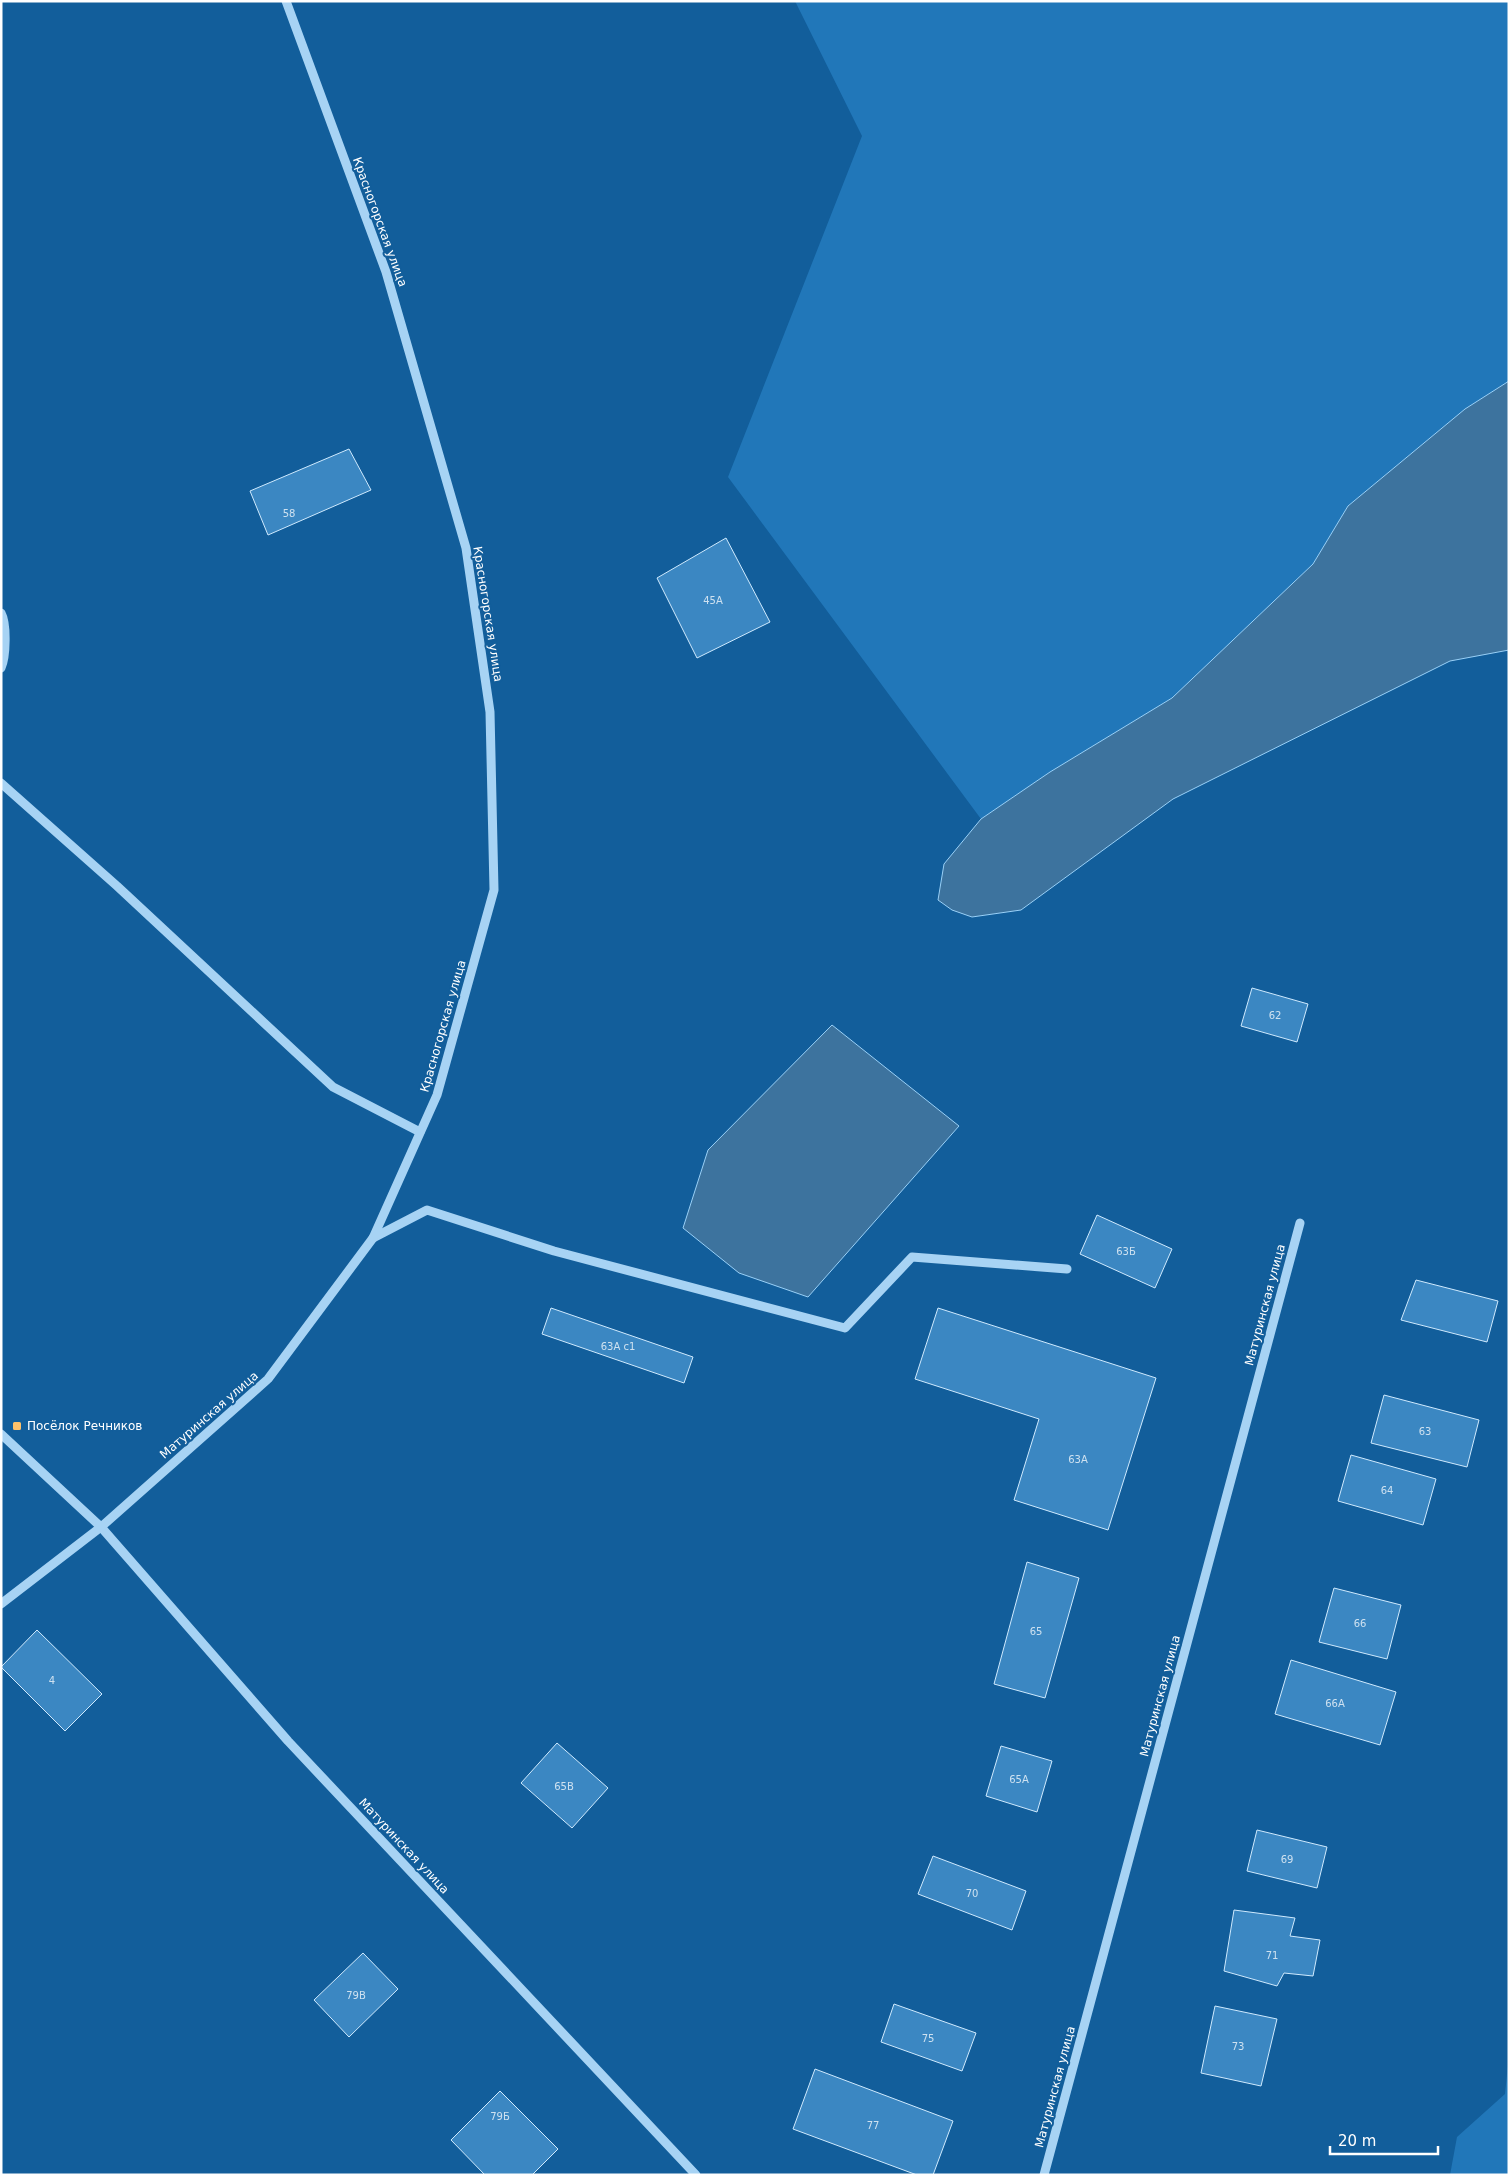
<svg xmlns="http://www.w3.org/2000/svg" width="1510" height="2176" font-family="'DejaVu Sans',sans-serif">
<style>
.green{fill:#2177b9}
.water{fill:#3d739e;stroke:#99d0f7}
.building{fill:#3b87c2;stroke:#cfeafe}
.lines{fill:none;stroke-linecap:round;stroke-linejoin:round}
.minor{stroke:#a7d3f4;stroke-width:9}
.poi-dot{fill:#ffc26a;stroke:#125e9b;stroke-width:2}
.labels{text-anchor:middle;stroke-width:4;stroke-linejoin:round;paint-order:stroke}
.number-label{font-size:10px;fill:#cee1f0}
.street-label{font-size:12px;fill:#fff;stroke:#125e9b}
.poi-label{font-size:12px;fill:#fff;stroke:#125e9b;text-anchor:start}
</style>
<rect width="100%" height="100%" fill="#125e9b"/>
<!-- green -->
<g class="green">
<polygon points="795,1 1509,1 1509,381 1465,409 1348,506 1313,564 1172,698 1050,772 981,819 728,477 862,136"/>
<polygon points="1509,2055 1509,2175 1450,2175 1457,2137 1505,2094"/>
</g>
<!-- water -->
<g class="water">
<polygon points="1509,381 1509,650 1450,661 1173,799 1021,910 972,917 952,910 938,900 944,864 981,819 1050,772 1172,698 1313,564 1348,506 1465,409"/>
<polygon points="832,1025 959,1126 808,1297 739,1273 683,1228 708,1150"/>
</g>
<!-- building -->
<g class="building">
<polygon points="349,449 371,490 268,535 250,491"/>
<polygon points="726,538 770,622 697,658 657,578"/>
<polygon points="1252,988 1308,1004 1297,1042 1241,1026"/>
<polygon points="1097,1215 1172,1249 1155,1288 1080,1254"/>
<polygon points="1416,1280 1498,1301 1487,1342 1401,1320"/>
<polygon points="551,1308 693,1357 684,1383 542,1334"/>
<polygon points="938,1308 1156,1378 1108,1530 1014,1500 1039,1419 915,1379"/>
<polygon points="1384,1395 1479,1420 1467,1467 1371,1443"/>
<polygon points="1351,1455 1436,1479 1423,1525 1338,1501"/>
<polygon points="1027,1562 1079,1578 1045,1698 994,1684"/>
<polygon points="1334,1588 1401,1605 1387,1659 1319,1642"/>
<polygon points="37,1630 102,1694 65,1731 1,1667"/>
<polygon points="1291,1660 1396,1692 1380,1745 1275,1714"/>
<polygon points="557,1743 608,1788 572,1828 521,1783"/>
<polygon points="1001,1746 1052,1761 1037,1812 986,1796"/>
<polygon points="1257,1830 1327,1847 1317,1888 1247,1871"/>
<polygon points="933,1856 1026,1891 1012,1930 918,1894"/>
<polygon points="1234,1910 1295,1918 1290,1936 1320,1940 1313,1976 1284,1973 1277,1986 1224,1971"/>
<polygon points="363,1953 398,1989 349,2037 314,2000"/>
<polygon points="894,2004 976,2033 962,2071 881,2042"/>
<polygon points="1215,2006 1277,2019 1261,2086 1201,2073"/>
<polygon points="815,2069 953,2121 933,2175 917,2175 793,2129"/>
<polygon points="500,2091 558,2149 532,2175 485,2175 451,2140"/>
</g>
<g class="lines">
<!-- minor -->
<g class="minor">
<path d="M1,613C7,624 6,657 1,668"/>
<polyline points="1,783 117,886 333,1087 420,1132"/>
<polyline points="373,1238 427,1210 554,1251 845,1328 912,1257 1067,1269"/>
<polyline points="1,1434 101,1527 288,1741 696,2175"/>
<polyline points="1,1604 101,1527 268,1379 373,1238 437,1095 494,890 490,712 466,548 386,272 286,1"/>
<polyline points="1044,2175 1300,1223"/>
</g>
</g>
<!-- markers -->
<rect class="poi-dot" x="12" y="1421" width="10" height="10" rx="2.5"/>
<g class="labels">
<!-- number labels -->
<g class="number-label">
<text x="289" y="517">58</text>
<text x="713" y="604">45А</text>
<text x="1275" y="1019">62</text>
<text x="1126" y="1255">63Б</text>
<text x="618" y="1350">63А с1</text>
<text x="1425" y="1435">63</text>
<text x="1078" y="1463">63А</text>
<text x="1387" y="1494">64</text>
<text x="1360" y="1627">66</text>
<text x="1036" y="1635">65</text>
<text x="52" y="1684">4</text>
<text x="1335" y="1707">66А</text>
<text x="1019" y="1783">65А</text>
<text x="564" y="1790">65В</text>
<text x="1287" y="1863">69</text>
<text x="972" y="1897">70</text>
<text x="1272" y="1959">71</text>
<text x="356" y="1999">79В</text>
<text x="928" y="2042">75</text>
<text x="1238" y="2050">73</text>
<text x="500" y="2120">79Б</text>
<text x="873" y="2129">77</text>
</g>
<!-- street labels -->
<g class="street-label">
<text transform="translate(380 222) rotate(70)" y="4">Красногорская улица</text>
<text transform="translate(488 614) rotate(81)" y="4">Красногорская улица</text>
<text transform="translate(443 1026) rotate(-74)" y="4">Красногорская улица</text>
<text transform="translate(1265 1305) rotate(-75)" y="4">Матуринская улица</text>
<text transform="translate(209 1415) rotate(-41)" y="4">Матуринская улица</text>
<text transform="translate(1160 1696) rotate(-75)" y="4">Матуринская улица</text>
<text transform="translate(404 1846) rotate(47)" y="4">Матуринская улица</text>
<text transform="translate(1055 2087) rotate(-75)" y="4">Матуринская улица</text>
</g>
<!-- poi labels -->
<g class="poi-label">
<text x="27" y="1430">Посёлок Речников</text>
</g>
</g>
<!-- border -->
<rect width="1510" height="2176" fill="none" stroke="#ffffff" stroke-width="5"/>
<!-- scale -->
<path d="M1330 2146v8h108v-8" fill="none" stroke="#ffffff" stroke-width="2.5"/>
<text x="1338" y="2146" font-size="15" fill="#ffffff" stroke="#125e9b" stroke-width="4" paint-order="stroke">20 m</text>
</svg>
